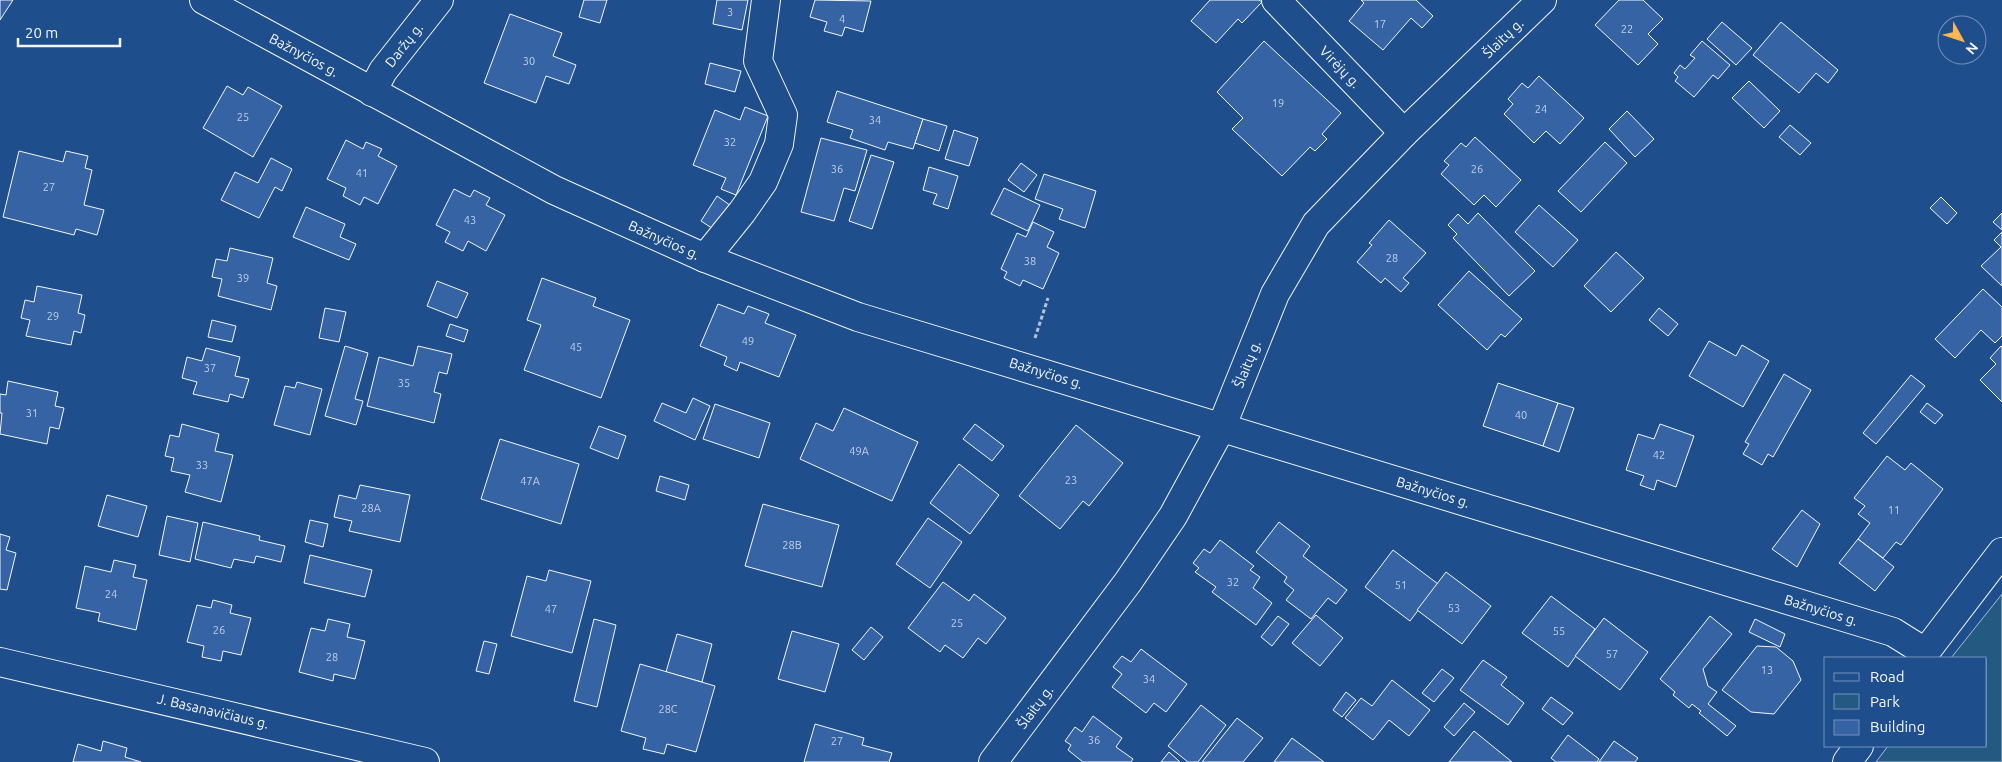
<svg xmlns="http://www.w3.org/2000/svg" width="2002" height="762" font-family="Ubuntu,sans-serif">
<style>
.green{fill:#245a82;stroke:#a8bbd7}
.building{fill:#3563a3;stroke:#f2f6ff}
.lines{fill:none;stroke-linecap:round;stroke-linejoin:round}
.minor-casing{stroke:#f2f6ff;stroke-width:30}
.path{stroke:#b3c4dc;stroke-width:3;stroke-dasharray:4 2.5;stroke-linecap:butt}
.minor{stroke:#1f4e8c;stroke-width:28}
.labels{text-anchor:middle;stroke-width:4;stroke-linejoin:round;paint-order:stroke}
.number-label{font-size:11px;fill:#c3d1e8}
.street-label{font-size:14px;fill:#f2f6ff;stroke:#1f4e8c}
</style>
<rect width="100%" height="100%" fill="#1f4e8c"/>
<!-- green -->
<polygon class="green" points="2002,594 2002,762 1876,762 1888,746 1986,746 1986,658 1951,658"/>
<!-- building -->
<g class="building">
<polygon points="0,0 13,0 0,20"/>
<polygon points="584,0 607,0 600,23 579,17"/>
<polygon points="717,0 748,0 742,30 713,24"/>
<polygon points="815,0 871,1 863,32 845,27 842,36 824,31 827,22 810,17"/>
<polygon points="1210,0 1259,0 1262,2 1242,23 1238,19 1216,43 1191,21"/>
<polygon points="1361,0 1416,0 1433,16 1422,28 1411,18 1383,50 1349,21 1364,3"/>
<polygon points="1619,0 1643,0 1663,19 1648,34 1658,44 1638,65 1595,25"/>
<polygon points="510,14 562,33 553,56 576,65 569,84 546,76 536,103 484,83"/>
<polygon points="1722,22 1752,48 1736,65 1707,39"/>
<polygon points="1781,22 1838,70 1828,83 1816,73 1799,93 1753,55"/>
<polygon points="1264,41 1341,113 1322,134 1327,139 1315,151 1310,147 1282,176 1232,129 1243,118 1217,92"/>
<polygon points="1702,41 1730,65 1718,79 1713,75 1694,97 1675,81 1678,77 1674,73 1680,65 1685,69 1695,58 1690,55"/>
<polygon points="710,63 741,71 735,92 705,84"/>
<polygon points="1539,76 1584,118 1560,144 1546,131 1534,143 1504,114 1513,104 1508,99 1522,83 1528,88"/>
<polygon points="1749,81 1780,111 1764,128 1732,98"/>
<polygon points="227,86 243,95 248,87 282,106 253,157 203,128"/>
<polygon points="837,91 923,119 913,149 888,142 885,150 850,138 853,130 827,122"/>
<polygon points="745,107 768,116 736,195 721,189 726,178 693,165 715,110 740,120"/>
<polygon points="1627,111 1654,139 1635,157 1609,129"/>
<polygon points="923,119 947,126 939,151 915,143"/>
<polygon points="1790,125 1811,143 1800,155 1779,137"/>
<polygon points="954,130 978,138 969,166 945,159"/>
<polygon points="1475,137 1521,180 1496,207 1484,195 1474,205 1441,174 1449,165 1444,161 1461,143 1466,147"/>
<polygon points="821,138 867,150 855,191 844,188 834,221 801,212"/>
<polygon points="346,140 363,149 366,142 382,149 378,156 397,166 378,204 364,197 360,205 343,196 346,188 327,179"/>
<polygon points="1605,142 1627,163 1581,212 1558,191"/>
<polygon points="19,151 63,162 66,151 88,156 85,168 92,170 84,205 104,210 97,235 76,229 74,235 3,217"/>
<polygon points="871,155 894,162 872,229 849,221"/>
<polygon points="271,158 292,169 282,191 275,187 259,218 221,200 235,172 258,183"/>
<polygon points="1021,163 1037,175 1024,192 1008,180"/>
<polygon points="929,167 958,176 948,209 933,204 937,194 923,190"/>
<polygon points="1044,174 1096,191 1085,228 1059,219 1063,209 1035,199"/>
<polygon points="1004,188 1040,205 1028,231 991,214"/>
<polygon points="454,189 470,197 474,190 490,198 486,205 505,215 486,251 468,241 463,251 445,242 450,232 436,225"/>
<polygon points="717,196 734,208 718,232 701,221"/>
<polygon points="1941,197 1957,213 1947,224 1930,208"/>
<polygon points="1539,205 1578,240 1553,267 1515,232"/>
<polygon points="306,207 345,224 340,237 356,244 349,260 293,237"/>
<polygon points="1478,213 1535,271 1509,296 1453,238 1457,234 1448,225 1458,214 1468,224"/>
<polygon points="2002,213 2002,230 1993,222"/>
<polygon points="1389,220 1426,253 1403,278 1409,283 1401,292 1385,278 1381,283 1357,262 1372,245 1369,243"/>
<polygon points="1033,222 1054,232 1047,247 1059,253 1043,289 1023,280 1020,286 1004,278 1007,272 1001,269 1017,233 1026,237"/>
<polygon points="2002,232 2002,286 1981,266 2001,247 1994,240"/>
<polygon points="230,248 273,258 267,283 277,286 271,310 218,296 222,279 212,277 216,259 227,261"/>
<polygon points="1616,252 1644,278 1611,312 1584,286"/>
<polygon points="1469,271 1522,319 1505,337 1501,334 1487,350 1438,305"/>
<polygon points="542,278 596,298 593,306 630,320 601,398 524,370 541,325 527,320"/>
<polygon points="437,281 468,293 457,318 427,306"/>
<polygon points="37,286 82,295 78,313 85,315 81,333 74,331 71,345 26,336 30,320 21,318 25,300 34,302"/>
<polygon points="1983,289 2002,307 2002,336 1995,343 1981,330 1955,358 1935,339"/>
<polygon points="718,304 744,314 748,306 769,314 765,323 796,335 779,377 740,362 737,371 724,365 727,357 700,346"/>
<polygon points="325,308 346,312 339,342 319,338"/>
<polygon points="1659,308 1678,324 1668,336 1649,320"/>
<polygon points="212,320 236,326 232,342 208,337"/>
<polygon points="450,324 468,330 464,342 446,336"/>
<polygon points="1709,341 1736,356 1742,345 1769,361 1743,407 1689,376"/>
<polygon points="345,346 368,353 355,399 363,401 356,425 325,416"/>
<polygon points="418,346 452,354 447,374 439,372 434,392 441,394 434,423 367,406 379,357 413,366"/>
<polygon points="2001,346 2002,347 2002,402 1980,380 1996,364 1990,358"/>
<polygon points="206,348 240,357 235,376 249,379 243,398 230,394 228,402 193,394 197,382 182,378 187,357 202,361"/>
<polygon points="1784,374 1811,390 1773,457 1768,454 1762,465 1743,454 1749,444 1745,442"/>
<polygon points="1911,375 1925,386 1876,444 1863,433"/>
<polygon points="8,381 58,392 55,406 64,408 59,429 50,427 47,444 0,434 2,413 0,413 0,394 6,395"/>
<polygon points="297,382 322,389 310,435 274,425 285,386 295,388"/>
<polygon points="1498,383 1558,403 1543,446 1483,426"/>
<polygon points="693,398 710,406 695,440 654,421 662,403 686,413"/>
<polygon points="1558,403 1574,408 1559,452 1543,446"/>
<polygon points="1927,403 1943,415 1935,424 1920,412"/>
<polygon points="715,404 770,423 759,458 703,439"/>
<polygon points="844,408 918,442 892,501 800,459 816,423 833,431"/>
<polygon points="182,424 219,434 215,451 233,455 221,502 185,492 190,475 171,471 174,458 165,456 170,435 179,437"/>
<polygon points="975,424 1004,446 992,461 963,439"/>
<polygon points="1660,424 1694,436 1676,487 1657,480 1654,490 1640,485 1644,476 1626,470 1638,434 1654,439"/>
<polygon points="1076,425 1123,463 1089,506 1083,501 1060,529 1019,496"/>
<polygon points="599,426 626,436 618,459 590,448"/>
<polygon points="500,439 579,464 561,524 481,499"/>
<polygon points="1887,456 1905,470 1911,463 1943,489 1901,545 1896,542 1883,558 1858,539 1870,523 1858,514 1865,506 1854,498"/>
<polygon points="959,464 999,495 970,534 930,503"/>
<polygon points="660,476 689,485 685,500 656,491"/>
<polygon points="360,485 410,495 400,542 349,531 352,521 334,517 339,495 356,499"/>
<polygon points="107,495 147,506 138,537 98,526"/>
<polygon points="763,504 839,525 822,587 745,566"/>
<polygon points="1802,510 1820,524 1797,567 1772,549"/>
<polygon points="167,516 198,523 190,562 159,555"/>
<polygon points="928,518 962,542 930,588 896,564"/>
<polygon points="310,520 328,524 323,547 305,542"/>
<polygon points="203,522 260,536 259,540 285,546 281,562 256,556 254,563 234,559 231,568 195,559"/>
<polygon points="1279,522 1310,546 1303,556 1347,590 1336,604 1328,598 1311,619 1286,600 1294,590 1284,582 1287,577 1256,552"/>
<polygon points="0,534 10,537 6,550 16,553 7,590 0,589"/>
<polygon points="1858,539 1894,567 1875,591 1839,563"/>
<polygon points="1220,540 1254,566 1250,570 1260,577 1253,588 1272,603 1256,625 1212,592 1216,587 1195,572 1199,568 1193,563 1204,549 1210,553"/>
<polygon points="1393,550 1438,584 1410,621 1365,587"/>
<polygon points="310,555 372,570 365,597 304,583"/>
<polygon points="114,560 136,565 133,577 147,580 136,630 98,621 100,613 76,608 85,566 111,572"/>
<polygon points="549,570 591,581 572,653 511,636 527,576 546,581"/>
<polygon points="1446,572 1491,606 1462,644 1417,610"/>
<polygon points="943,582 969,601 974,594 1006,618 986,644 978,638 963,658 945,645 940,652 908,628"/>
<polygon points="1551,596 1595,629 1568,667 1522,633"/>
<polygon points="213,600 232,605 230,613 251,618 241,655 223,651 221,661 202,657 204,646 187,642 197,605 211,608"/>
<polygon points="1316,615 1343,638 1320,666 1292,643"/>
<polygon points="1278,616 1289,624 1272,646 1261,637"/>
<polygon points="1710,616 1732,634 1703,669 1708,686 1717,692 1708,704 1736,726 1727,736 1699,713 1701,711 1692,704 1689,708 1673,695 1675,692 1660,679"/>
<polygon points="1604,618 1648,652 1620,690 1575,656"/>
<polygon points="328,619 350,624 347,637 365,641 355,679 334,674 333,681 299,672 311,628 325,631"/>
<polygon points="594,619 616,625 597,707 574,701"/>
<polygon points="1755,619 1785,634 1780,647 1749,632"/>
<polygon points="871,627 883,637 864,660 852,650"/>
<polygon points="792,631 839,644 825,692 778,679"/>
<polygon points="677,634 712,644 702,682 666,672"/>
<polygon points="484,641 497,644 489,674 476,671"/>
<polygon points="1757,646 1776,647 1793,661 1801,680 1774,714 1751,712 1722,690"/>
<polygon points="1141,649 1187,684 1166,712 1154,703 1146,713 1112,687 1122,674 1113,667 1122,656 1131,662"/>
<polygon points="1483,660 1507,677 1501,685 1524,703 1508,725 1460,690"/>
<polygon points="640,664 715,686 696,752 667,744 664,754 643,749 646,738 621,731"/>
<polygon points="1442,669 1454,678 1434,702 1422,693"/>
<polygon points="1392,680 1430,710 1409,736 1389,720 1373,740 1345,718 1361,698 1372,706"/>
<polygon points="1346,692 1356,700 1342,717 1333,710"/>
<polygon points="1551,697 1573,713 1563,725 1542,709"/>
<polygon points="1464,703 1475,712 1454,736 1444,727"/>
<polygon points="1201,705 1226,725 1198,762 1188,762 1168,746"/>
<polygon points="1093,716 1122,738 1116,747 1133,759 1131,762 1083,762 1068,750 1071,745 1065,741 1075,727 1082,732"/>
<polygon points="1237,718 1263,738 1243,762 1202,762"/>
<polygon points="815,724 864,738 862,745 892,753 889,762 804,762"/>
<polygon points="1474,731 1512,762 1449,762"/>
<polygon points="1568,735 1599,759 1597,762 1556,762 1551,758"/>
<polygon points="1292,738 1324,762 1274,762"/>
<polygon points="103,741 127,748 125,757 141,762 73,762 78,744 101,751"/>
<polygon points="1614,741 1638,758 1635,762 1599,762"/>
<polygon points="1169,752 1180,762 1161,762"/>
</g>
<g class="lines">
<defs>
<g id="minor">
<polyline points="204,0 554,190 705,258 858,317 1893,632 1925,652"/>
<polyline points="1276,0 1404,133"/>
<polyline points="372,92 383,71 439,0"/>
<polyline points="705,258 742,212 763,182 779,144 783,115 758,61 766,0"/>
<polyline points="1921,658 2002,552"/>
<polyline points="0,662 425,762"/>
<polyline points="993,762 1128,582 1173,516 1221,428 1275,294 1316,224 1404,133 1542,0"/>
<polyline points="1847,762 1859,746"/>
</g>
</defs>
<!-- minor casing -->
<use href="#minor" class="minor-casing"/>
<!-- path -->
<polyline class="path" points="1035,338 1048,298"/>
<!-- minor -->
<use href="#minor" class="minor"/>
</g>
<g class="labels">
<!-- number labels -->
<g class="number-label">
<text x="730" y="16">3</text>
<text x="842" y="23">4</text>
<text x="1380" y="28">17</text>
<text x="1627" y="33">22</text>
<text x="529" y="65">30</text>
<text x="1278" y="107">19</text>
<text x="1541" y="113">24</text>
<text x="243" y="121">25</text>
<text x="875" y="124">34</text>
<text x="730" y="146">32</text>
<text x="837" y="173">36</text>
<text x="1477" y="173">26</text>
<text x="362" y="177">41</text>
<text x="49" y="191">27</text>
<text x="470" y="224">43</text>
<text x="1392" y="262">28</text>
<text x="1030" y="265">38</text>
<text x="243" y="282">39</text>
<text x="53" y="320">29</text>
<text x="748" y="345">49</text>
<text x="576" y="351">45</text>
<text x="210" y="372">37</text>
<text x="404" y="387">35</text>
<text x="32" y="417">31</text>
<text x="1521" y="419">40</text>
<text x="859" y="455">49A</text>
<text x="1659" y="459">42</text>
<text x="202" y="469">33</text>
<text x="1071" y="484">23</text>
<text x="530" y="485">47A</text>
<text x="371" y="512">28A</text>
<text x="1894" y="514">11</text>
<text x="792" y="549">28B</text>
<text x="1233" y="586">32</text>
<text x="1401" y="589">51</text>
<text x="111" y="598">24</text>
<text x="1454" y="612">53</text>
<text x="551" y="613">47</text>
<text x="957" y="627">25</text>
<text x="219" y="634">26</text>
<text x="1559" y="635">55</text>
<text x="1612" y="658">57</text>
<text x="332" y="661">28</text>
<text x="1767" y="674">13</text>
<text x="1149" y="683">34</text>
<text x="668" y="713">28C</text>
<text x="1094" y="744">36</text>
<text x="837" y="745">27</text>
</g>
<!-- street labels -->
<g class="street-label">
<text transform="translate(1503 38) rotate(-44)" y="5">Šlaitų g.</text>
<text transform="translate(404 45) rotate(-52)" y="5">Daržų g.</text>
<text transform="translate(304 55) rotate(28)" y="5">Bažnyčios g.</text>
<text transform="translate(1340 67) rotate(46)" y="5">Virėjų g.</text>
<text transform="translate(664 240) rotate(24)" y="5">Bažnyčios g.</text>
<text transform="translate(1247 364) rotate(-68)" y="5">Šlaitų g.</text>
<text transform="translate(1046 373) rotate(17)" y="5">Bažnyčios g.</text>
<text transform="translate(1433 492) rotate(17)" y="5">Bažnyčios g.</text>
<text transform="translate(1821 610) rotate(17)" y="5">Bažnyčios g.</text>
<text transform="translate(1035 707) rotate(-53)" y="5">Šlaitų g.</text>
<text transform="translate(213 711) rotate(13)" y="5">J. Basanavičiaus g.</text>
</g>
</g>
<!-- legend -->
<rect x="1824" y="657" width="162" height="90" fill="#1f4e8c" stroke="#7391ba"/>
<rect x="1834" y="673" width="25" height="8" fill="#1f4e8c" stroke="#7391ba"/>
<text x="1870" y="682" font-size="15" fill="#f2f6ff">Road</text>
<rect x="1834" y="694" width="25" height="15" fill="#245a82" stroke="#7391ba"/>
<text x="1870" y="707" font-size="15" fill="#f2f6ff">Park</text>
<rect x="1834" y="720" width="25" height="15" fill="#3563a3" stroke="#7391ba"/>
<text x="1870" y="732" font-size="15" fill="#f2f6ff">Building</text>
<!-- north arrow -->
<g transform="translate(1962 40) rotate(130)"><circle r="24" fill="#1f4e8c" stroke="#7391ba"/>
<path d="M0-4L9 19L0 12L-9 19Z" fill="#ffb74d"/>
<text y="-8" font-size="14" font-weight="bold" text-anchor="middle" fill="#f2f6ff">N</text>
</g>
<!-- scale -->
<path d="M18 38v8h102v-8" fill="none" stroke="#f2f6ff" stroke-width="2.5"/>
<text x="25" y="38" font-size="15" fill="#f2f6ff" stroke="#1f4e8c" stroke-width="4" paint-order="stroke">20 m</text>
</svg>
